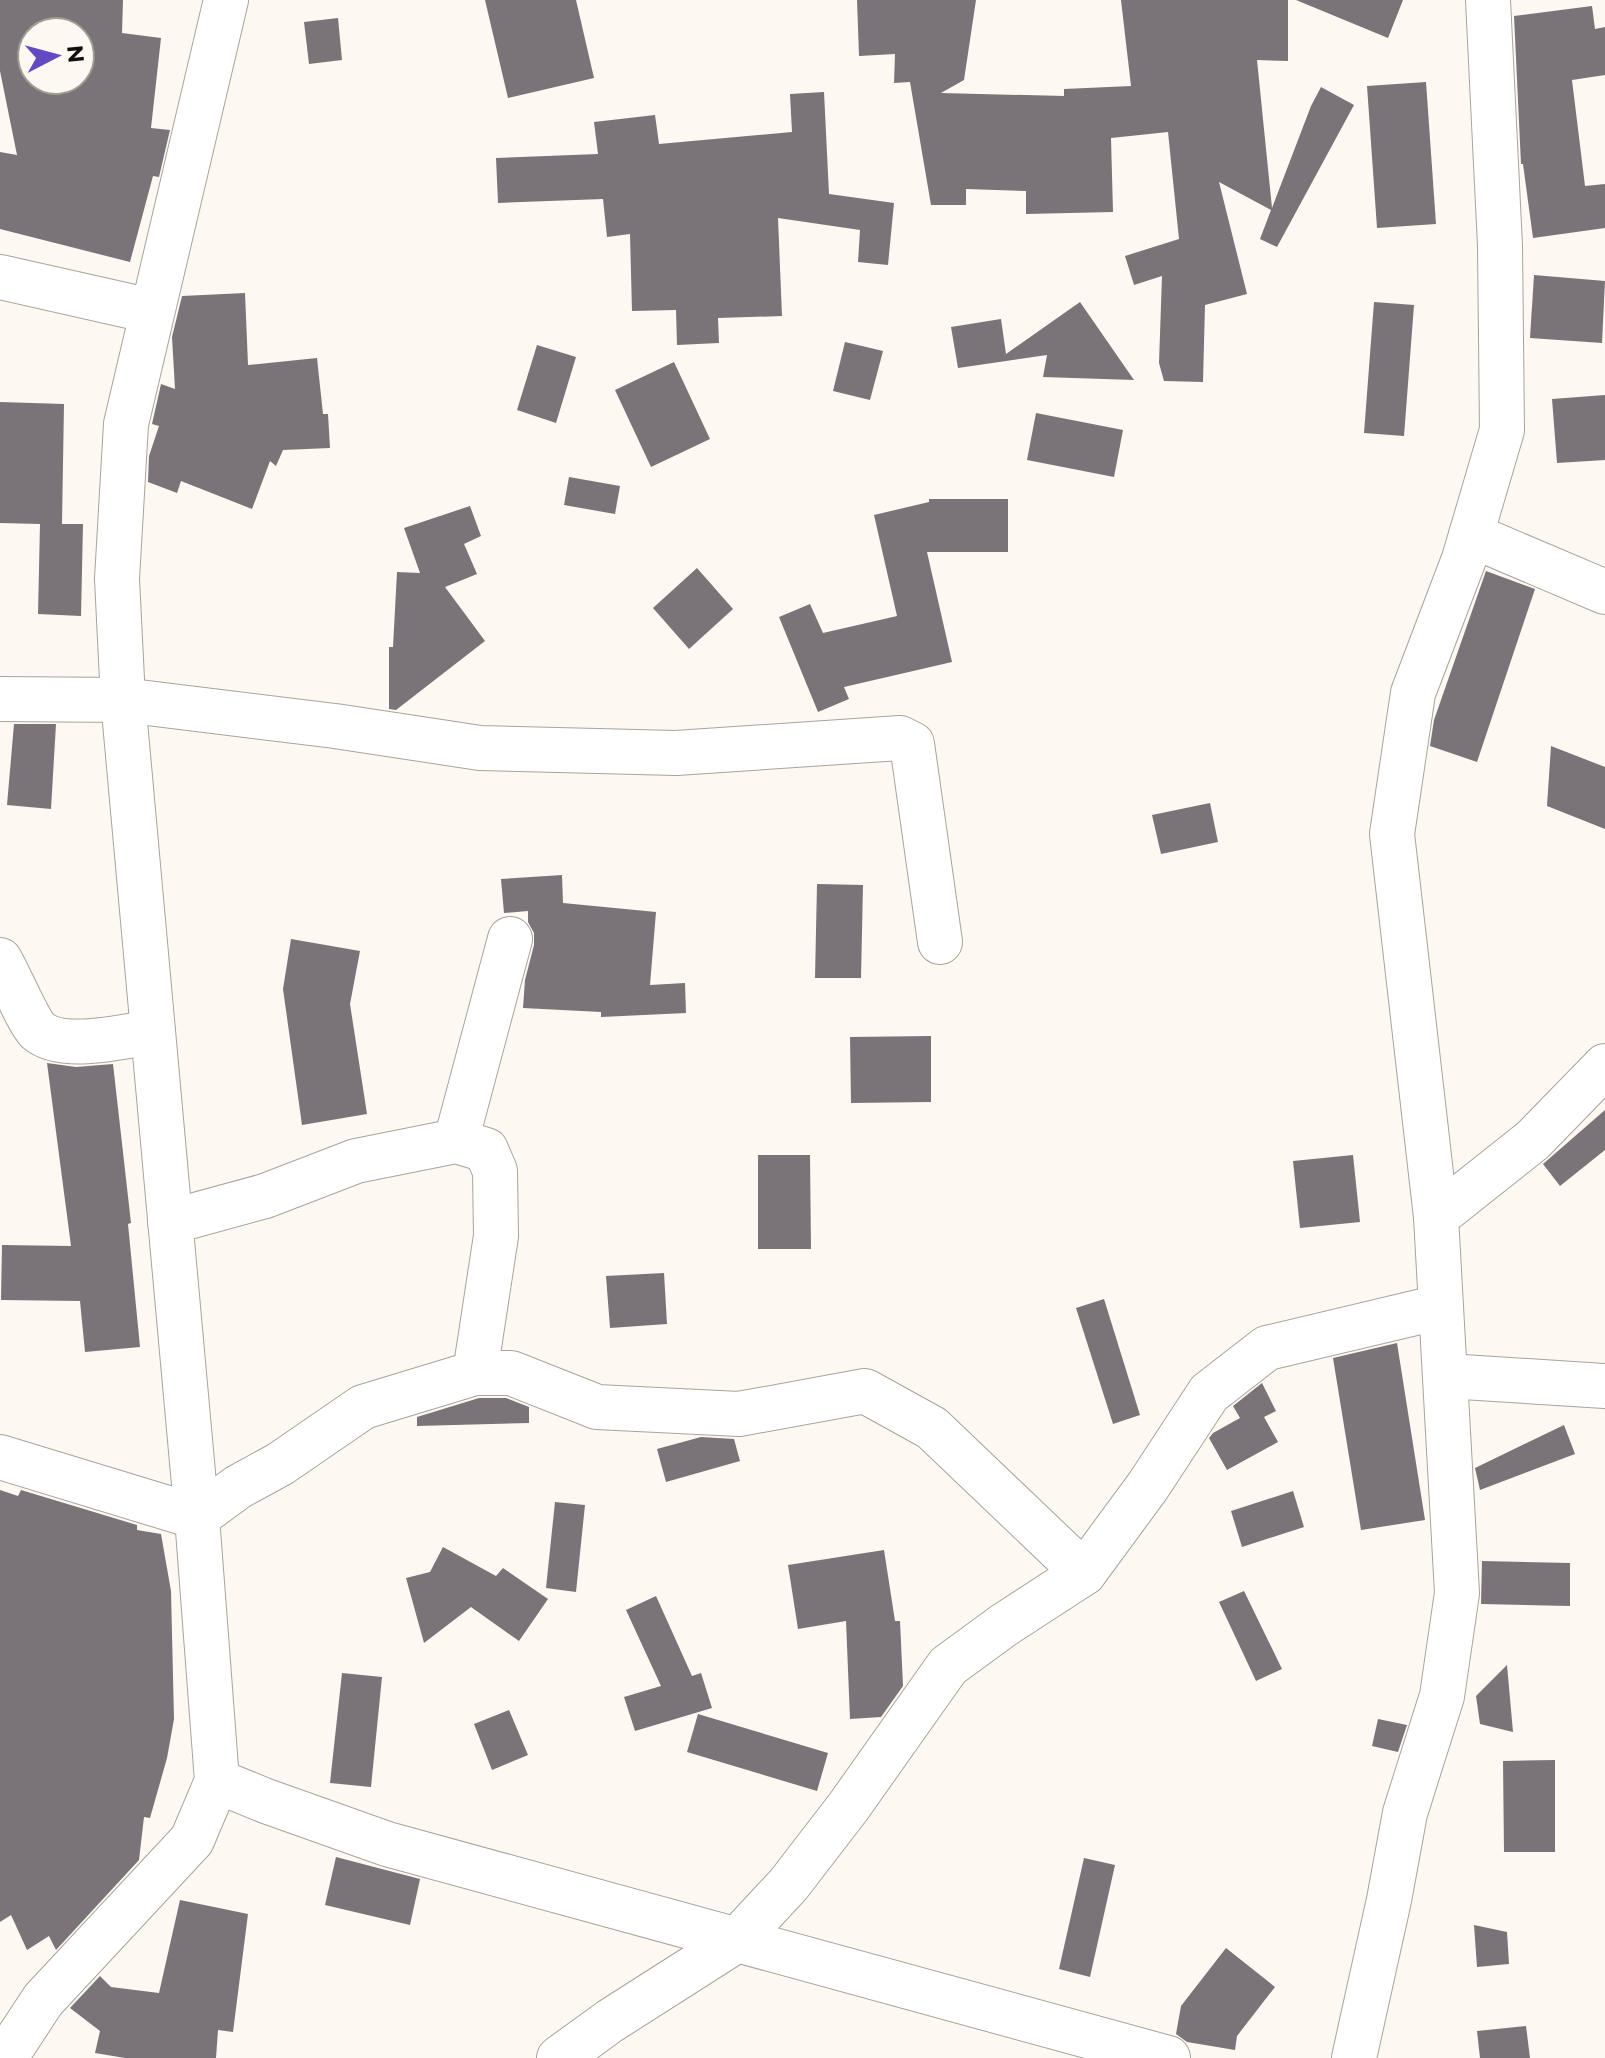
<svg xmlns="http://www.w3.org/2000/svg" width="1605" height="2058" font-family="Montserrat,sans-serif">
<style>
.building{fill:#7a7479;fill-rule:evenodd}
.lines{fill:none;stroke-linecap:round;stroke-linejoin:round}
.minor-casing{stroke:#a8a49d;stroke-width:46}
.tertiary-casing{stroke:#a8a49d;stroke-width:46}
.minor{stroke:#fff;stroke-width:44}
.tertiary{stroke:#fff;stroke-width:44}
</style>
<rect width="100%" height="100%" fill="#fdf8f1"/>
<!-- building -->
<g class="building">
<path d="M0,0H123L122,33L161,38L151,128L170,130L159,177L153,176L130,262L0,229V152L17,155L0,71ZM32,32H80V80H32Z"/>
<polygon points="485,0 576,0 594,78 508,98"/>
<polygon points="857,0 976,0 964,80 941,93 1064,96 1064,89 1131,86 1121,0 1288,0 1288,61 1257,60 1272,208 1311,106 1321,87 1354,105 1277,247 1260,239 1271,210 1219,182 1247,294 1205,305 1203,382 1164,381 1159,363 1162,276 1134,285 1125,256 1179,239 1168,132 1111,138 1113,212 1026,214 1026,191 966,189 966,205 931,205 910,82 894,83 895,54 859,56"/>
<polygon points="1296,0 1403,0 1388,38"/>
<polygon points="1592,6 1595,29 1605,27 1605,75 1572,80 1585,186 1605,184 1605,228 1533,238 1523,164 1521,164 1514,16"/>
<polygon points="338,18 342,60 309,64 304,22"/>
<polygon points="1426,82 1436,224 1377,228 1367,86"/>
<polygon points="824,92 829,194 894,203 888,265 858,262 860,230 778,218 782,316 718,318 719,343 677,345 676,310 632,311 630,234 607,237 603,199 498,203 496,158 598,154 594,122 655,115 659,144 792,132 790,94"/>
<polygon points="1534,275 1605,281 1602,343 1530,338"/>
<polygon points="245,293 248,365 317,358 323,414 328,414 330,448 283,450 276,466 270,461 252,509 181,481 177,493 148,482 149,456 159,426 152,424 161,384 175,389 172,337 182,296"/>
<polygon points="1080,302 1134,380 1043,377 1047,355 958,368 951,327 1001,319 1006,354"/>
<polygon points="1374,302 1414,305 1404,436 1364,433"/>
<polygon points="845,342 883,351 870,400 833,391"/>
<polygon points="537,345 576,357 556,423 517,410"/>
<polygon points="674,362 710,439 651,467 615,390"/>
<polygon points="1605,395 1605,460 1557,463 1552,399"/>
<polygon points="0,402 64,404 62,524 83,524 81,616 38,614 40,524 0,523"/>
<polygon points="1036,413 1123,430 1114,477 1027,460"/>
<polygon points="569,477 620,486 615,514 564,505"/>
<polygon points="929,499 1008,499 1008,552 927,552 952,662 844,687 849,699 818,712 779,617 810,604 823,633 897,616 874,515 929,502"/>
<polygon points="470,506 481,536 464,544 477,574 445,587 485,641 396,710 389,709 389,647 393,647 397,572 420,573 404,528"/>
<polygon points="697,568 733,609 689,649 653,608"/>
<polygon points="1486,571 1535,589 1477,762 1430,746 1434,720"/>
<polygon points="14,724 56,724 51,809 7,805"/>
<polygon points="1551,746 1605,767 1605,829 1547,806"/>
<polygon points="1210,803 1218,842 1161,854 1152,815"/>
<polygon points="562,875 563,903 656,912 650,985 685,983 686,1013 601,1017 601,1012 523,1008 525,980 534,945 534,933 528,922 528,911 504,913 501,879"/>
<polygon points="817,884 863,885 861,978 815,978"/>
<polygon points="291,939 360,951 350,1004 367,1114 302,1125 283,989"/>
<polygon points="931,1036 931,1102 851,1103 850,1037"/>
<polygon points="47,1063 76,1067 113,1064 131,1223 128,1224 140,1347 85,1352 80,1301 1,1300 2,1245 71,1246"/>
<polygon points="1605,1110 1605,1150 1560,1186 1543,1164"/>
<polygon points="758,1155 810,1155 811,1249 758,1249"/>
<polygon points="1353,1155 1360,1222 1300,1228 1293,1161"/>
<polygon points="664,1273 667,1324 610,1328 606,1276"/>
<polygon points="1104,1299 1140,1415 1113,1424 1076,1308"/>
<polygon points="1397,1343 1425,1520 1361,1530 1333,1358"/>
<polygon points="1262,1383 1276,1411 1264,1417 1278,1442 1227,1470 1209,1438 1213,1433 1240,1418 1233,1406"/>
<polygon points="479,1398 506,1398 529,1407 529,1423 417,1426 417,1417"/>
<polygon points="1564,1425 1575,1454 1480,1490 1475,1468"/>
<polygon points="701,1437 734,1439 740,1461 666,1482 657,1449"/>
<polygon points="0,1490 18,1496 21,1490 137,1525 137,1530 161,1534 171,1591 174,1719 167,1758 150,1818 144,1817 139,1860 56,1950 49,1936 27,1950 11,1915 0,1922"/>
<polygon points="1293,1491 1304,1527 1242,1547 1231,1511"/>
<polygon points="555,1502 585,1505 576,1592 546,1588"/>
<polygon points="443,1547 496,1576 503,1568 548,1599 519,1641 471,1607 424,1643 406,1578 430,1572"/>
<polygon points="884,1550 895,1621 900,1621 903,1686 881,1717 850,1719 846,1621 798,1629 788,1565"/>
<polygon points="1482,1561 1570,1563 1570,1606 1481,1604"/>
<polygon points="1244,1591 1282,1669 1256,1681 1219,1602"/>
<polygon points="656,1596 692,1676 701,1673 712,1708 635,1731 624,1697 661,1686 626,1610"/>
<polygon points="1507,1665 1513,1732 1480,1724 1476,1696"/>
<polygon points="342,1673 382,1677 371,1787 330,1783"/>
<polygon points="509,1710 528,1755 492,1770 474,1724"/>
<polygon points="698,1714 828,1753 817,1791 687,1752"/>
<polygon points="1378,1719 1407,1725 1398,1752 1372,1746"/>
<polygon points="1555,1760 1555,1852 1504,1852 1503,1761"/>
<polygon points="336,1857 420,1879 410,1925 325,1905"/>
<polygon points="1084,1858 1115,1865 1090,1977 1059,1969"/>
<polygon points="180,1900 248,1914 233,2032 218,2030 216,2058 125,2058 95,2053 100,2031 70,2008 100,1976 111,1987 159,1993"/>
<polygon points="1474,1925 1507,1932 1509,1964 1477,1967"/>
<polygon points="1226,1948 1275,1987 1237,2036 1235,2050 1187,2042 1176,2034 1181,2006"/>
<polygon points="1526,2026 1530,2058 1480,2058 1477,2031"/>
</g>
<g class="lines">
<defs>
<g id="minor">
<polyline points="0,277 151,311"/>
<polyline points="1471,535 1605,592"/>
<polyline points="0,699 123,700 335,726 480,748 676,753 900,738 912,744 940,942"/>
<path d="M0,960C9,975 28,1021 38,1031C63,1052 124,1036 153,1032"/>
<polyline points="456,1141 510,939"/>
<polyline points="1436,1217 1533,1140 1605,1066"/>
<polyline points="170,1222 265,1196 356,1161 456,1141 486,1150 495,1171 496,1236 475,1373"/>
<polyline points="1447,1376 1605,1386"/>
<polyline points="0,1457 197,1517 238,1487 280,1464 363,1407 475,1373 511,1373 597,1407 739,1414 865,1391 932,1428 1084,1573"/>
<polyline points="217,1781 266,1801 387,1844 1168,2058"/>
<polyline points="559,2058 610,2021 737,1940 789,1884 849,1806 948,1666 1004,1625 1084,1573 1148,1486 1209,1393 1267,1348 1440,1307"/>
<polyline points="1354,2058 1389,1900 1405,1813 1442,1696 1457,1593 1436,1217 1392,834 1413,693 1464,559 1502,430 1500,246 1488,0"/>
</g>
<polyline id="tertiary" points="5,2058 43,2000 192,1840 217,1781 197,1517 123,700 117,579 126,424 226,0"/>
</defs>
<!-- minor casing -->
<use href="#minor" class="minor-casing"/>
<!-- tertiary casing -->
<use href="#tertiary" class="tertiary-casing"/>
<!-- minor -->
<use href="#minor" class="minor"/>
<!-- tertiary -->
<use href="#tertiary" class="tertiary"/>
</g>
<!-- north arrow -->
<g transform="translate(56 56) rotate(84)"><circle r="38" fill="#fdf8f1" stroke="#9f9b96" stroke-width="2"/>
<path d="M0-6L14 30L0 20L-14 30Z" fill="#644ac2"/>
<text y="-12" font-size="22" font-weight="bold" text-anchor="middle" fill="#12100e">N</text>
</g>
</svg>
